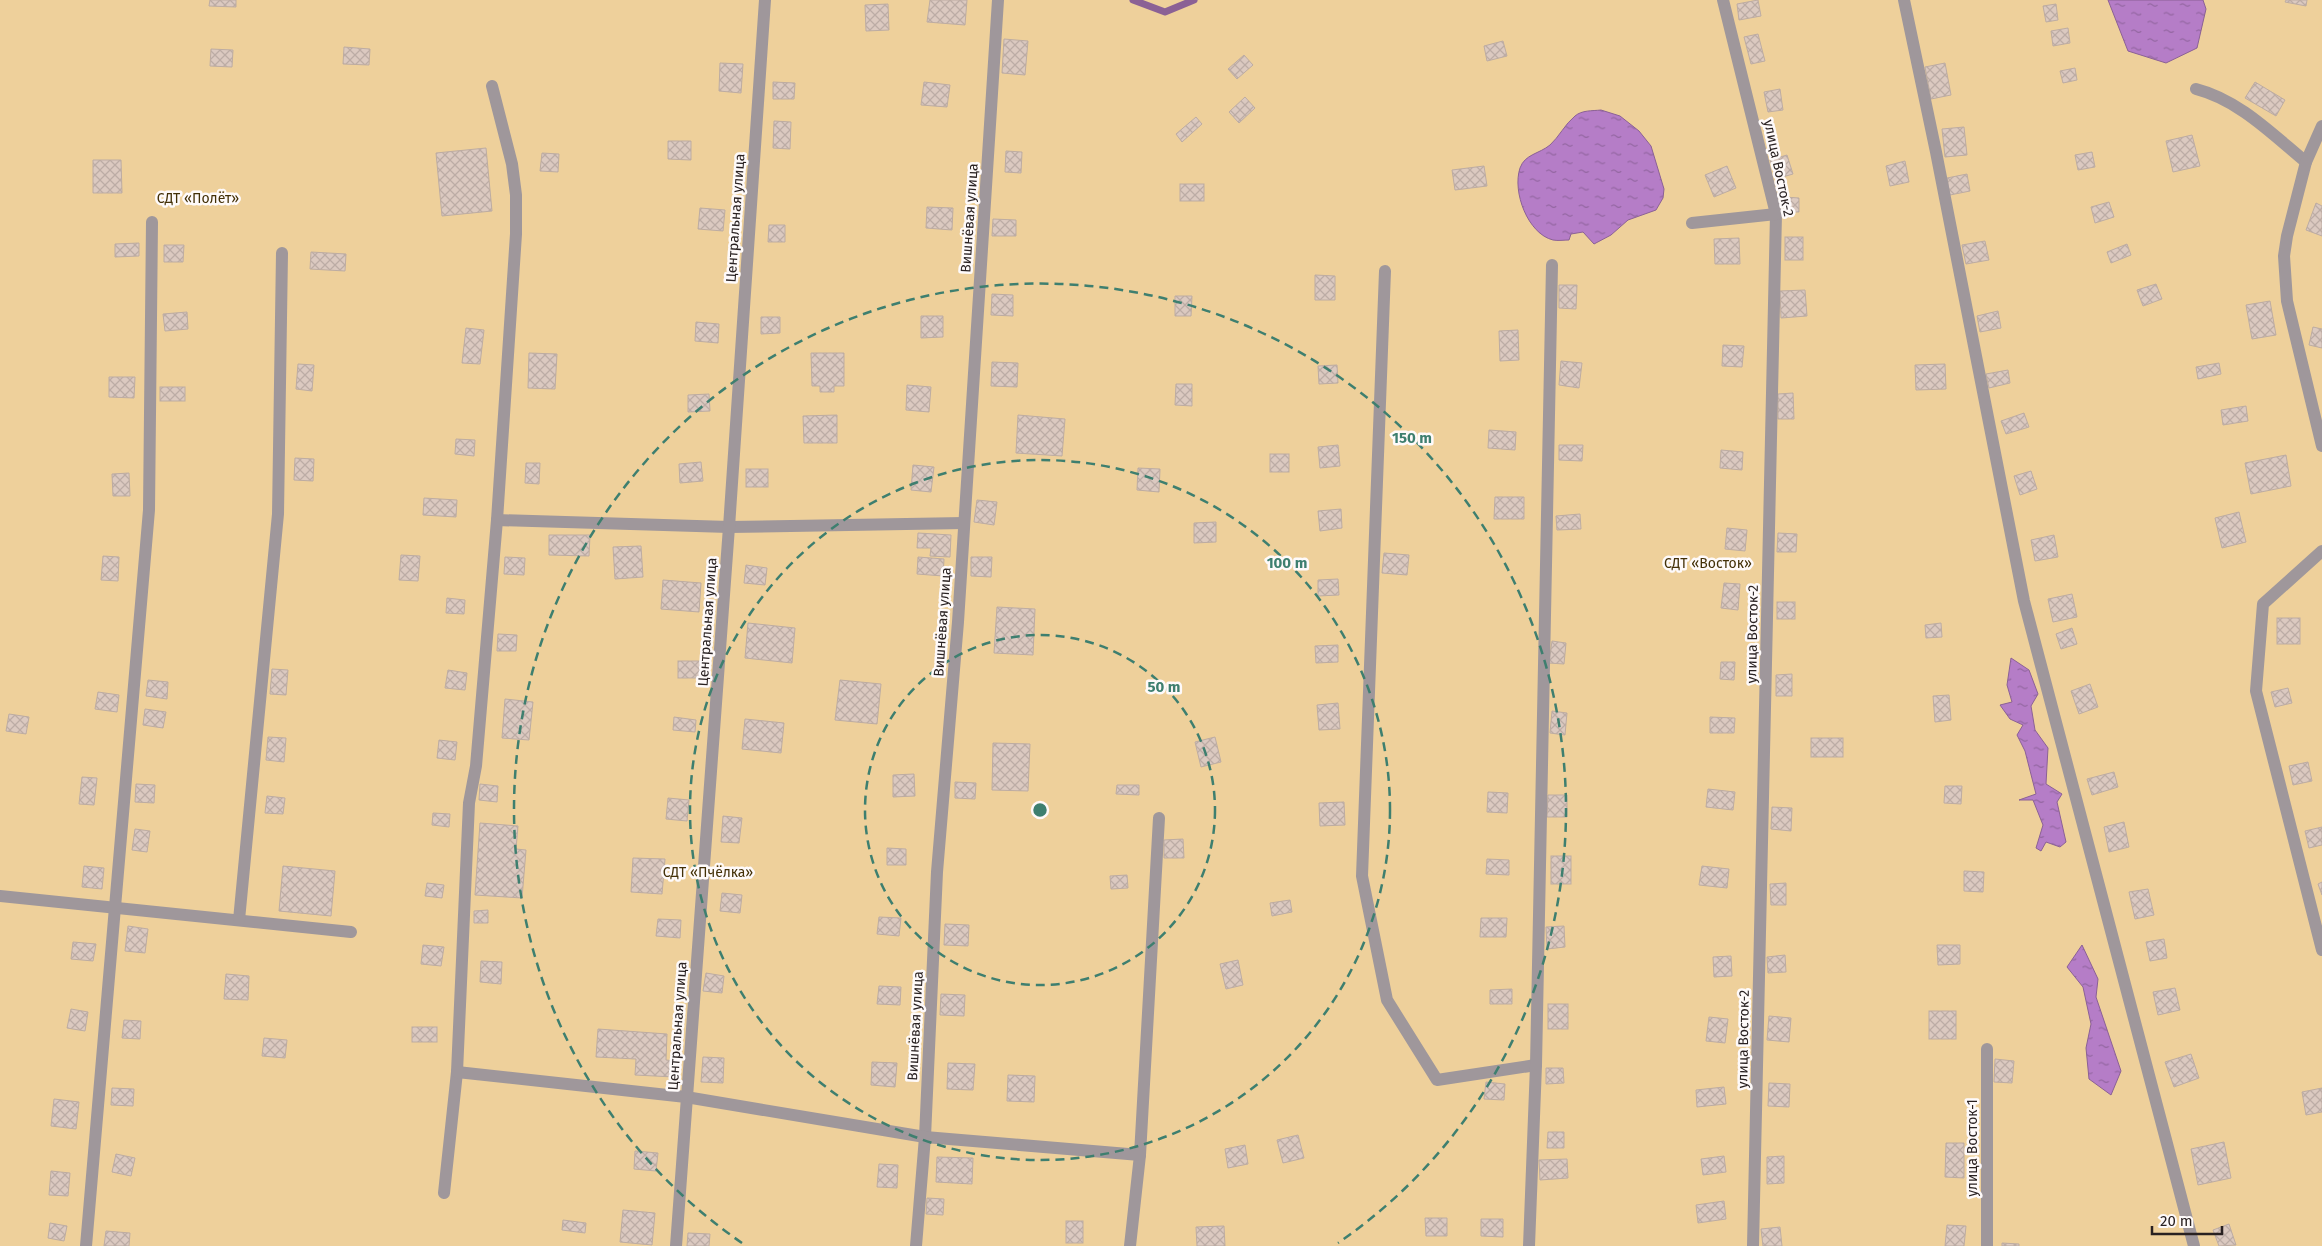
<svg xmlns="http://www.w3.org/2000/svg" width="2322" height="1246" font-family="'Fira Sans',sans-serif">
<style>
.green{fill:#eed09b}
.water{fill:url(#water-ripples);stroke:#8b6195}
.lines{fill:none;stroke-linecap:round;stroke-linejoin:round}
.stream{stroke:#8b6195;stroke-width:7}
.building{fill:url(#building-cross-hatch);stroke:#bdaca2}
.service{stroke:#9f979b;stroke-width:12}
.minor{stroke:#9f979b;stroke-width:12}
.ring{fill:none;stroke:#3e7f6f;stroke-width:2.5;stroke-dasharray:9 6}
.labels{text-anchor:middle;stroke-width:5;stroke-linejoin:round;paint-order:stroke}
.street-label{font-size:14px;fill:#292121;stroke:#fefafa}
.park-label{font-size:14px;fill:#433007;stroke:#fefafa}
.centre{fill:#3e7f6f;stroke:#fefafa;stroke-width:2.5}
.ring-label{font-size:15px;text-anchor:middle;font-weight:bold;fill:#3e7f6f;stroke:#fefafa;stroke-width:5;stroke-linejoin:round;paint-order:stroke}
</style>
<defs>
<pattern id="water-ripples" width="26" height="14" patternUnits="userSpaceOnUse" patternTransform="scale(1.25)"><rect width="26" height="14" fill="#b57dc7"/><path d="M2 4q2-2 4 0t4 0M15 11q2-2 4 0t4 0" fill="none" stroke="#9366a1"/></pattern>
<pattern id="building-cross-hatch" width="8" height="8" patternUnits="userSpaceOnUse" patternTransform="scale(1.25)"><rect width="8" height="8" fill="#dbc9c0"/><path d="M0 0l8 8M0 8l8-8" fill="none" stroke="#bcaca5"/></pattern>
</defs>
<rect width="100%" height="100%" fill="#fee8e7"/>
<!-- green -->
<rect class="green" x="0" y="0" width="2322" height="1246"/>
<!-- water -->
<g class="water">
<polygon points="2108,0 2203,0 2206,9 2197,48 2166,63 2128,51"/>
<path d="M1601,110L1620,116L1639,131L1651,146L1664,189L1663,198L1656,210L1628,220L1611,235L1594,244L1583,232L1571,234L1569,240C1564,240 1558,241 1553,240C1528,234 1512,192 1520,168C1525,154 1539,154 1550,145C1559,137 1565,124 1575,116C1582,110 1592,111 1601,110Z"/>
<polygon points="2011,658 2029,670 2038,694 2031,706 2035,730 2048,748 2046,784 2062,794 2057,802 2066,842 2060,847 2046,842 2041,851 2036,848 2043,825 2033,800 2019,800 2036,794 2025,751 2017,735 2023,725 2010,719 2000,705 2012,702 2007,685"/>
<polygon points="2082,945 2098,979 2096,997 2121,1071 2111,1095 2089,1079 2086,1048 2091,1024 2083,987 2067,967"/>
</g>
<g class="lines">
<!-- stream -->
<polyline class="stream" points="1133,0 1165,12 1194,0"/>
</g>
<!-- building -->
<g class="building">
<polygon points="210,0 236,0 236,7 209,6"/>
<polygon points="930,0 967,0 965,25 927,22"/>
<polygon points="1758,0 1761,16 1739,20 1737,4"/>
<polygon points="2286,0 2307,0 2306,6 2285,2"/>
<polygon points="888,4 889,30 866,31 865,5"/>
<polygon points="2056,4 2058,20 2046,22 2043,6"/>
<polygon points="2068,28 2070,43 2053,46 2051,31"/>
<polygon points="1758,34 1765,61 1751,64 1744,37"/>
<polygon points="1004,39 1028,41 1025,75 1002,73"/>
<polygon points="1503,41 1507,56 1487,61 1484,46"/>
<polygon points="344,47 370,49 369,65 343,64"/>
<polygon points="211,49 233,50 232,67 210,66"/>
<polygon points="1244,55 1253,65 1237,79 1228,69"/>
<polygon points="720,63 743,64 741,93 719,91"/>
<polygon points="1945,63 1951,95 1931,99 1925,67"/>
<polygon points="2075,68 2077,80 2063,83 2060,71"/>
<polygon points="773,82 795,83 794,99 773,99"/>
<polygon points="924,82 950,85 947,107 921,105"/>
<polygon points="2255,82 2285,100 2276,116 2245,98"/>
<polygon points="1780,89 1783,110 1768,112 1764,92"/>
<polygon points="1245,97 1255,108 1239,123 1229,112"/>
<polygon points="1196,117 1202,124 1182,142 1176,134"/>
<polygon points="774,121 791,122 790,149 773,148"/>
<polygon points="1964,127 1967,155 1945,157 1942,129"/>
<polygon points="2192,135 2200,166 2173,172 2166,141"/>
<polygon points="668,141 691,141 691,160 668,159"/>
<polygon points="486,148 492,211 442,216 436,153"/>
<polygon points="1006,151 1022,152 1021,173 1005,172"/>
<polygon points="2092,152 2095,167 2078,170 2075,155"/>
<polygon points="542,153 559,154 558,172 540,171"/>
<polygon points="1787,155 1793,174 1776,179 1770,160"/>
<polygon points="93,160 121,160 122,193 93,193"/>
<polygon points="1905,161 1909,182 1890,186 1886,166"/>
<polygon points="1484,166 1487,186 1455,190 1452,170"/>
<polygon points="1727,166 1736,188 1714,197 1705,175"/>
<polygon points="1967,174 1970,191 1950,195 1947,178"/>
<rect x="1180" y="184" width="24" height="17"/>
<polygon points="1784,197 1799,198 1799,212 1784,212"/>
<polygon points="2109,202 2114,217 2095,223 2091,207"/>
<polygon points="2316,203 2322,206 2322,236 2306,230"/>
<polygon points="927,207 953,208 952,230 926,228"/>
<polygon points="700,208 725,210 723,231 698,229"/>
<polygon points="993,219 1016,220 1016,236 992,236"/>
<polygon points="769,225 785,225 785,242 768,242"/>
<rect x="1785" y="237" width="18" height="23"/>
<polygon points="1739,238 1740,264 1715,264 1714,239"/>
<polygon points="1985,241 1989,260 1966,264 1962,245"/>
<polygon points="139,243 139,256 115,257 115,244"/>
<polygon points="2127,244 2131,255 2111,263 2107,252"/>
<polygon points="164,245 184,245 183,262 164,262"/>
<polygon points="311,252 346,254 345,271 310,269"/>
<polygon points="1315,275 1335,276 1335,300 1315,300"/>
<polygon points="2156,284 2162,299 2143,306 2137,290"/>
<polygon points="1559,285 1577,285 1576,309 1559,308"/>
<polygon points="1805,290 1807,316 1781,318 1780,291"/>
<polygon points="992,294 1013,295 1013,316 991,315"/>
<polygon points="1175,296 1192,296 1191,316 1175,316"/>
<polygon points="2270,301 2276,335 2252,339 2246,305"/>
<polygon points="1998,311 2001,328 1980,332 1977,316"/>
<polygon points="187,312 188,329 165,331 163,314"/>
<polygon points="921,316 943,316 943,337 921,338"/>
<polygon points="761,317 780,317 780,333 761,334"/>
<polygon points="696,322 719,324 718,343 695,341"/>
<polygon points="2313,327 2322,329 2322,348 2309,345"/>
<polygon points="466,328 484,330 480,364 462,363"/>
<polygon points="1518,330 1519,360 1500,361 1499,331"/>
<polygon points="1723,345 1744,346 1742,367 1722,366"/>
<polygon points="529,353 557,354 555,389 528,388"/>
<polygon points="811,353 844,353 844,386 834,386 834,392 820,392 820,386 812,386"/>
<polygon points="1561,361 1582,363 1579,388 1559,385"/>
<polygon points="992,362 1018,363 1017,387 991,386"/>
<polygon points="2219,363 2221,374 2198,379 2196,367"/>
<polygon points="298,364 314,365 312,391 296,389"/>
<polygon points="1945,364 1946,389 1916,390 1915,365"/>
<polygon points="1337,365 1338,383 1319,384 1318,366"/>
<polygon points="2008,370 2010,383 1989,388 1986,374"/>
<polygon points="109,377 135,377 134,398 109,397"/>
<polygon points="1176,384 1192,384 1192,406 1175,405"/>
<polygon points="907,385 931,387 929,412 906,410"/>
<rect x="160" y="387" width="25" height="14"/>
<polygon points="1793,393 1794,419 1778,419 1778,394"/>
<polygon points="709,394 710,411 688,412 688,395"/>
<polygon points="2246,406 2248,421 2223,425 2221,410"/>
<polygon points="2024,413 2029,427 2006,434 2001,421"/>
<polygon points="837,415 837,443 804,443 803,416"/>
<polygon points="1018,415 1065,419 1062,456 1016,453"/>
<polygon points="1489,430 1516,432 1515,450 1488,448"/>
<polygon points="456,439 475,440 474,456 455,454"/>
<polygon points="1338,445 1340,466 1320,468 1318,447"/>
<polygon points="1559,445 1583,445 1582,461 1559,460"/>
<polygon points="1721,450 1743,452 1742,470 1720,468"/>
<rect x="1270" y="454" width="19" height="18"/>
<polygon points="2286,455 2291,486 2251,494 2245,463"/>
<polygon points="295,458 314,459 313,481 294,480"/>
<polygon points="701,462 703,481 680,483 679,464"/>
<polygon points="526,463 540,463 539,484 525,483"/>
<polygon points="913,465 934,467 931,492 911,490"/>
<polygon points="1138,468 1160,469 1159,492 1137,490"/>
<rect x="746" y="469" width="22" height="18"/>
<polygon points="2031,471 2037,489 2020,495 2014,476"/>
<polygon points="129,473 130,496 113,496 112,474"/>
<polygon points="1495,497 1524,497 1524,519 1494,519"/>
<polygon points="424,498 457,500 456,517 423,515"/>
<polygon points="977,500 997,502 994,525 974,522"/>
<polygon points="1341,509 1342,528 1320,531 1318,511"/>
<polygon points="2239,512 2246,542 2222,548 2215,518"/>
<polygon points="1580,514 1581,529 1557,530 1556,516"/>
<polygon points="1216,522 1216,542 1194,543 1194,523"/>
<polygon points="1727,528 1747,530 1745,551 1725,549"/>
<polygon points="918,533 951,535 950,557 930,556 931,548 917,548"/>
<polygon points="1778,533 1797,534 1796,552 1777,552"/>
<polygon points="549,535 590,535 589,556 549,555"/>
<polygon points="2054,535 2058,557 2035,561 2031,540"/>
<polygon points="641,546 643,577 615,579 613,547"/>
<polygon points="1384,553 1409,555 1407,575 1382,573"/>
<polygon points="401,555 420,556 418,581 399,580"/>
<polygon points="103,556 119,557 118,581 101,580"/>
<polygon points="505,557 525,558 524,575 504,574"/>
<polygon points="918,557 944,559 943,576 917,574"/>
<polygon points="971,557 992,557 991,577 971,576"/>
<polygon points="746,565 767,568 765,585 744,583"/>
<polygon points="1338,579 1339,595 1318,596 1318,580"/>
<polygon points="663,580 701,583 699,612 661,609"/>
<polygon points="1724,583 1740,584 1738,610 1721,608"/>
<polygon points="2072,594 2077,617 2053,622 2048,599"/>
<polygon points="447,598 465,600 464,614 446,613"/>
<rect x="1777" y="602" width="18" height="17"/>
<polygon points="997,607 1035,609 1033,655 994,653"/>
<rect x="2277" y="618" width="23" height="26"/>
<polygon points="748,623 795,628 792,663 745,658"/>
<polygon points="1941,623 1942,637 1926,638 1925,625"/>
<polygon points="2072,628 2077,644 2061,649 2056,634"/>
<polygon points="498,634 517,635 516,651 497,651"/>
<polygon points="1552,641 1566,643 1564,664 1549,663"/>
<polygon points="1338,645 1338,662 1316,663 1315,646"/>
<rect x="678" y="661" width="22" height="17"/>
<polygon points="1721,662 1735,662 1734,680 1720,679"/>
<polygon points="272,669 288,670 286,695 270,694"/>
<polygon points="448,670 467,673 465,690 445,688"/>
<polygon points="1792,674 1792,696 1776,696 1776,675"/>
<polygon points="148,680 168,682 167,699 146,696"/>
<polygon points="840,680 881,684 877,724 835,720"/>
<polygon points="2090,684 2098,707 2079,714 2071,691"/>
<polygon points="2288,688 2292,703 2275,707 2271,692"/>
<polygon points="98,692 119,695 117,712 95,709"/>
<polygon points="1949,695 1951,720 1935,722 1933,696"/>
<polygon points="505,699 533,702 529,740 502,738"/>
<polygon points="1338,703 1340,729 1319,730 1317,705"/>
<polygon points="145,709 166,712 163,728 143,725"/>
<polygon points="1552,711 1567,713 1565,735 1550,733"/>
<polygon points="9,714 29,717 26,734 6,731"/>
<polygon points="674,717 696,720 695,732 673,730"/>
<polygon points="1710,717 1735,718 1734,733 1710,733"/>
<polygon points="745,719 784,723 781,753 742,749"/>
<polygon points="268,737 286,738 284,762 266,760"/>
<polygon points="1215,737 1221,762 1201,767 1195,742"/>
<rect x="1811" y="738" width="32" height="19"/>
<polygon points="439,740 457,742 455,760 437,758"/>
<polygon points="993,743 1030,744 1028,791 992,790"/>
<polygon points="2308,762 2312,781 2293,785 2289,766"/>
<polygon points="2114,772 2118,787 2092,795 2087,779"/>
<polygon points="914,774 915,796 893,797 893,775"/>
<polygon points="82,777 97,778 94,805 79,804"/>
<polygon points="955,782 976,783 975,799 955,798"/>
<polygon points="136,784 155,785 154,803 135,802"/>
<polygon points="480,784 498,786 497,802 479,800"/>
<polygon points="1117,785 1139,785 1139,795 1116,794"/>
<polygon points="1945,786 1962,786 1961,804 1944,803"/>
<polygon points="1708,789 1735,792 1733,810 1706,807"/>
<polygon points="1488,792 1508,793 1507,813 1487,812"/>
<polygon points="1548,795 1567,795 1567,817 1547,817"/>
<polygon points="267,796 285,798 283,814 265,813"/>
<polygon points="668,798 689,800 687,821 666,819"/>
<polygon points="1344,802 1345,825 1320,826 1319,803"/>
<polygon points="1772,807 1792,808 1791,831 1771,829"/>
<polygon points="433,813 450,814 449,827 432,825"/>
<polygon points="723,816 742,818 739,843 721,842"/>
<polygon points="2124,822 2129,847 2109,852 2104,827"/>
<polygon points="480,823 518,826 516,849 526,850 522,898 475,895"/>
<polygon points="2322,827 2322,845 2309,848 2305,831"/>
<polygon points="135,829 150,831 147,852 132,850"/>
<polygon points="1183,839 1184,858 1164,858 1164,840"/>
<polygon points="887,848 906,849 906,865 887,865"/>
<rect x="1551" y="856" width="20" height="28"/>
<polygon points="633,858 665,859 662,894 631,892"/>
<polygon points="1487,859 1509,860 1509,875 1486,874"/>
<polygon points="84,866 104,868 102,889 82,887"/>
<polygon points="283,866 335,871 331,916 279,911"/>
<polygon points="1702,866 1729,869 1727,888 1699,885"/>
<polygon points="1964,871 1984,872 1983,892 1964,891"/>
<polygon points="1127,875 1128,888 1111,889 1110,876"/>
<polygon points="2322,882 2322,895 2318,884"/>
<polygon points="427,883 444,885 442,898 425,896"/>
<polygon points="1786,883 1786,905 1771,905 1770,884"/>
<polygon points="2148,889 2154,915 2135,919 2129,892"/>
<polygon points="722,893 742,895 740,913 720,911"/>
<polygon points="1290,900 1292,912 1272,916 1270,903"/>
<polygon points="488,910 488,923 474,923 474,911"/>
<polygon points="879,917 901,918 899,936 877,934"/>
<polygon points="1481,918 1507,918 1506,937 1480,937"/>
<polygon points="658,919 681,920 680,938 656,936"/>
<polygon points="945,924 969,925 968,946 944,945"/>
<polygon points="128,926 148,929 145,953 125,951"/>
<polygon points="1564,926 1565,947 1547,949 1546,927"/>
<polygon points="2164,939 2167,958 2150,961 2146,942"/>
<polygon points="73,942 96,944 93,961 71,959"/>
<polygon points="423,945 444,947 441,966 421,964"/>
<polygon points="1937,945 1960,945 1960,964 1938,965"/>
<polygon points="1785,955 1786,972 1768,973 1767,957"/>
<polygon points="1731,956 1732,976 1714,977 1713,957"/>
<polygon points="1238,960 1243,985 1226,989 1220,964"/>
<polygon points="481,961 502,962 501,984 480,982"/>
<polygon points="706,973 724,976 722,993 703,991"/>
<polygon points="226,974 249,976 248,1000 224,999"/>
<polygon points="879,986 901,987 900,1005 877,1004"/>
<polygon points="2175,988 2180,1010 2158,1015 2153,992"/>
<polygon points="1512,989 1512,1004 1490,1004 1490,990"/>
<polygon points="941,994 965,995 964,1016 940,1015"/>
<rect x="1548" y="1004" width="20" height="25"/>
<polygon points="71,1009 88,1012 85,1031 67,1028"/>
<rect x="1929" y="1011" width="27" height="28"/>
<polygon points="1769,1016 1791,1018 1789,1042 1767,1040"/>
<polygon points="1709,1017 1728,1019 1725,1043 1706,1041"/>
<polygon points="124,1020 141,1021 140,1039 122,1038"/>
<rect x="412" y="1027" width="25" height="15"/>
<polygon points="598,1029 667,1034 666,1060 675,1061 674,1077 635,1075 636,1059 596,1057"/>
<polygon points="264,1038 287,1040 285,1058 262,1056"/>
<polygon points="2191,1054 2199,1078 2174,1087 2165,1062"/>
<polygon points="703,1057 724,1058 723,1083 701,1082"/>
<polygon points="1995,1059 2014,1061 2012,1083 1994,1082"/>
<polygon points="872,1062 897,1063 895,1087 871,1085"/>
<polygon points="948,1063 975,1064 973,1090 947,1089"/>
<polygon points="1546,1068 1563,1068 1564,1083 1546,1084"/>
<polygon points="1008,1075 1035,1076 1034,1102 1007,1101"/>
<polygon points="1486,1082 1505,1084 1504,1100 1484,1099"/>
<polygon points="1769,1083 1790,1084 1789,1107 1768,1106"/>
<polygon points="1724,1087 1726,1104 1697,1107 1696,1090"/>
<polygon points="112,1088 134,1089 133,1106 111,1105"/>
<polygon points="2322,1088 2322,1112 2306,1115 2302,1092"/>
<polygon points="54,1099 79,1102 76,1129 51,1126"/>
<polygon points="1548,1132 1564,1132 1564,1148 1547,1148"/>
<polygon points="1298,1135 1304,1158 1283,1163 1277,1140"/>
<polygon points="2224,1142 2231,1178 2198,1185 2191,1149"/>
<polygon points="1946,1143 1964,1143 1964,1178 1945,1177"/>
<polygon points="1245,1145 1248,1164 1228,1168 1225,1149"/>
<polygon points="635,1151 658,1153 656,1171 634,1169"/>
<polygon points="116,1154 135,1158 131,1176 112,1172"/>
<polygon points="1724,1156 1726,1172 1703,1175 1701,1159"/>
<polygon points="1784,1156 1784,1183 1767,1184 1767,1157"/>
<polygon points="937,1157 973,1158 972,1184 936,1182"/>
<polygon points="1567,1159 1568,1178 1540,1180 1539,1160"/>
<polygon points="879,1164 898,1165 897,1188 877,1187"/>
<polygon points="51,1171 70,1173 68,1196 49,1195"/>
<polygon points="927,1198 944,1199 943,1215 926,1214"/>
<polygon points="1724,1201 1726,1219 1698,1223 1696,1205"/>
<polygon points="623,1210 655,1213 652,1245 620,1242"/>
<polygon points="1425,1218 1447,1218 1447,1236 1426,1236"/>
<polygon points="1481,1219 1503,1219 1503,1237 1481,1236"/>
<polygon points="563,1220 586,1223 585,1233 562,1230"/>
<rect x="1066" y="1221" width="17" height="22"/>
<polygon points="50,1223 67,1226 64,1241 48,1238"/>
<polygon points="2229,1224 2236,1245 2219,1246 2213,1230"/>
<polygon points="1947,1225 1966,1226 1964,1246 1945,1246"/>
<polygon points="1224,1226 1225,1246 1197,1246 1196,1227"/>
<polygon points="1780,1227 1782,1246 1763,1246 1761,1229"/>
<polygon points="106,1231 130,1233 129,1246 104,1246"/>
<polygon points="688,1233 710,1234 709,1246 687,1246"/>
<polygon points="2002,1243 2019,1244 2019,1246 2002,1246"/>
</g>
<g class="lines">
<!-- service -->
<g class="service">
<polyline points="1723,0 1776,214 1753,1246"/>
<polyline points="1904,0 1936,152 2024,601 2194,1246"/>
<path d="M2196,89C2239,100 2272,134 2306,162"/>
<polyline points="2322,126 2306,162 2287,236 2284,256 2287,301 2322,446"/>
<polyline points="1692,223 1776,214"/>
<polyline points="1385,271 1362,876 1387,1000 1437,1080 1536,1065"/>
<polyline points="497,520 729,527 964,523"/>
<polyline points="2322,551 2263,604 2256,691 2322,950"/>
<polyline points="0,896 351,932"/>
<polyline points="239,920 278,514 282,253"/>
<polyline points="444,1193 457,1072 469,803 476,766 497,520 516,234 516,195 512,164 492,86"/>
<polyline points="86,1246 149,510 152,222"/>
<polyline points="916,1246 925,1137 937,872 958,622 998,0"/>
<polyline points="1130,1246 1140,1155 1159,818"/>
<polyline points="1529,1246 1536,1065 1552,265"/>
<polyline points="1987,1246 1987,1049"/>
</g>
<!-- minor -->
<g class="minor">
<polyline points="457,1072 686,1097 925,1137 1140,1155"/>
<polyline points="676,1246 729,527 765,0"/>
</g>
</g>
<!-- distance rings -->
<g class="ring">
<circle cx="1040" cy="810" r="175"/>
<circle cx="1040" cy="810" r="350"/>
<path d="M742 1243A526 526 0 1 1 1338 1243"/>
</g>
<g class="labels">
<!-- street labels -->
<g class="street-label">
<text transform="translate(1779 168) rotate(78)" y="5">улица Восток-2</text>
<text transform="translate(735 218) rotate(-86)" y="5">Центральная улица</text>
<text transform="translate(969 218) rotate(-86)" y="5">Вишнёвая улица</text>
<text transform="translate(707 622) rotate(-86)" y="5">Центральная улица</text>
<text transform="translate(942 622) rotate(-86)" y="5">Вишнёвая улица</text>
<text transform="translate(1752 634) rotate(-89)" y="5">улица Восток-2</text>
<text transform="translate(677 1026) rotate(-86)" y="5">Центральная улица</text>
<text transform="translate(915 1026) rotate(-87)" y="5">Вишнёвая улица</text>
<text transform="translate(1743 1039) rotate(-89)" y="5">улица Восток-2</text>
<text transform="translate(1972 1148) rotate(-90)" y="5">улица Восток-1</text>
</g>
<!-- park labels -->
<g class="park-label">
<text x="198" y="203">СДТ «Полёт»</text>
<text x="1708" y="568">СДТ «Восток»</text>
<text x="708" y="877">СДТ «Пчёлка»</text>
</g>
</g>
<circle cx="1040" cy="810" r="8" class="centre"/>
<g class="ring-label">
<text x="1412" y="443">150 m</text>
<text x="1287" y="568">100 m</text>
<text x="1164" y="692">50 m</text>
</g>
<!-- scale -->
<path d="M2152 1226v8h70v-8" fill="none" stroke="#292121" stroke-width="2.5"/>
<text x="2160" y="1226" font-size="15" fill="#292121" stroke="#fefafa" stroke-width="4" paint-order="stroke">20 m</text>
</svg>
